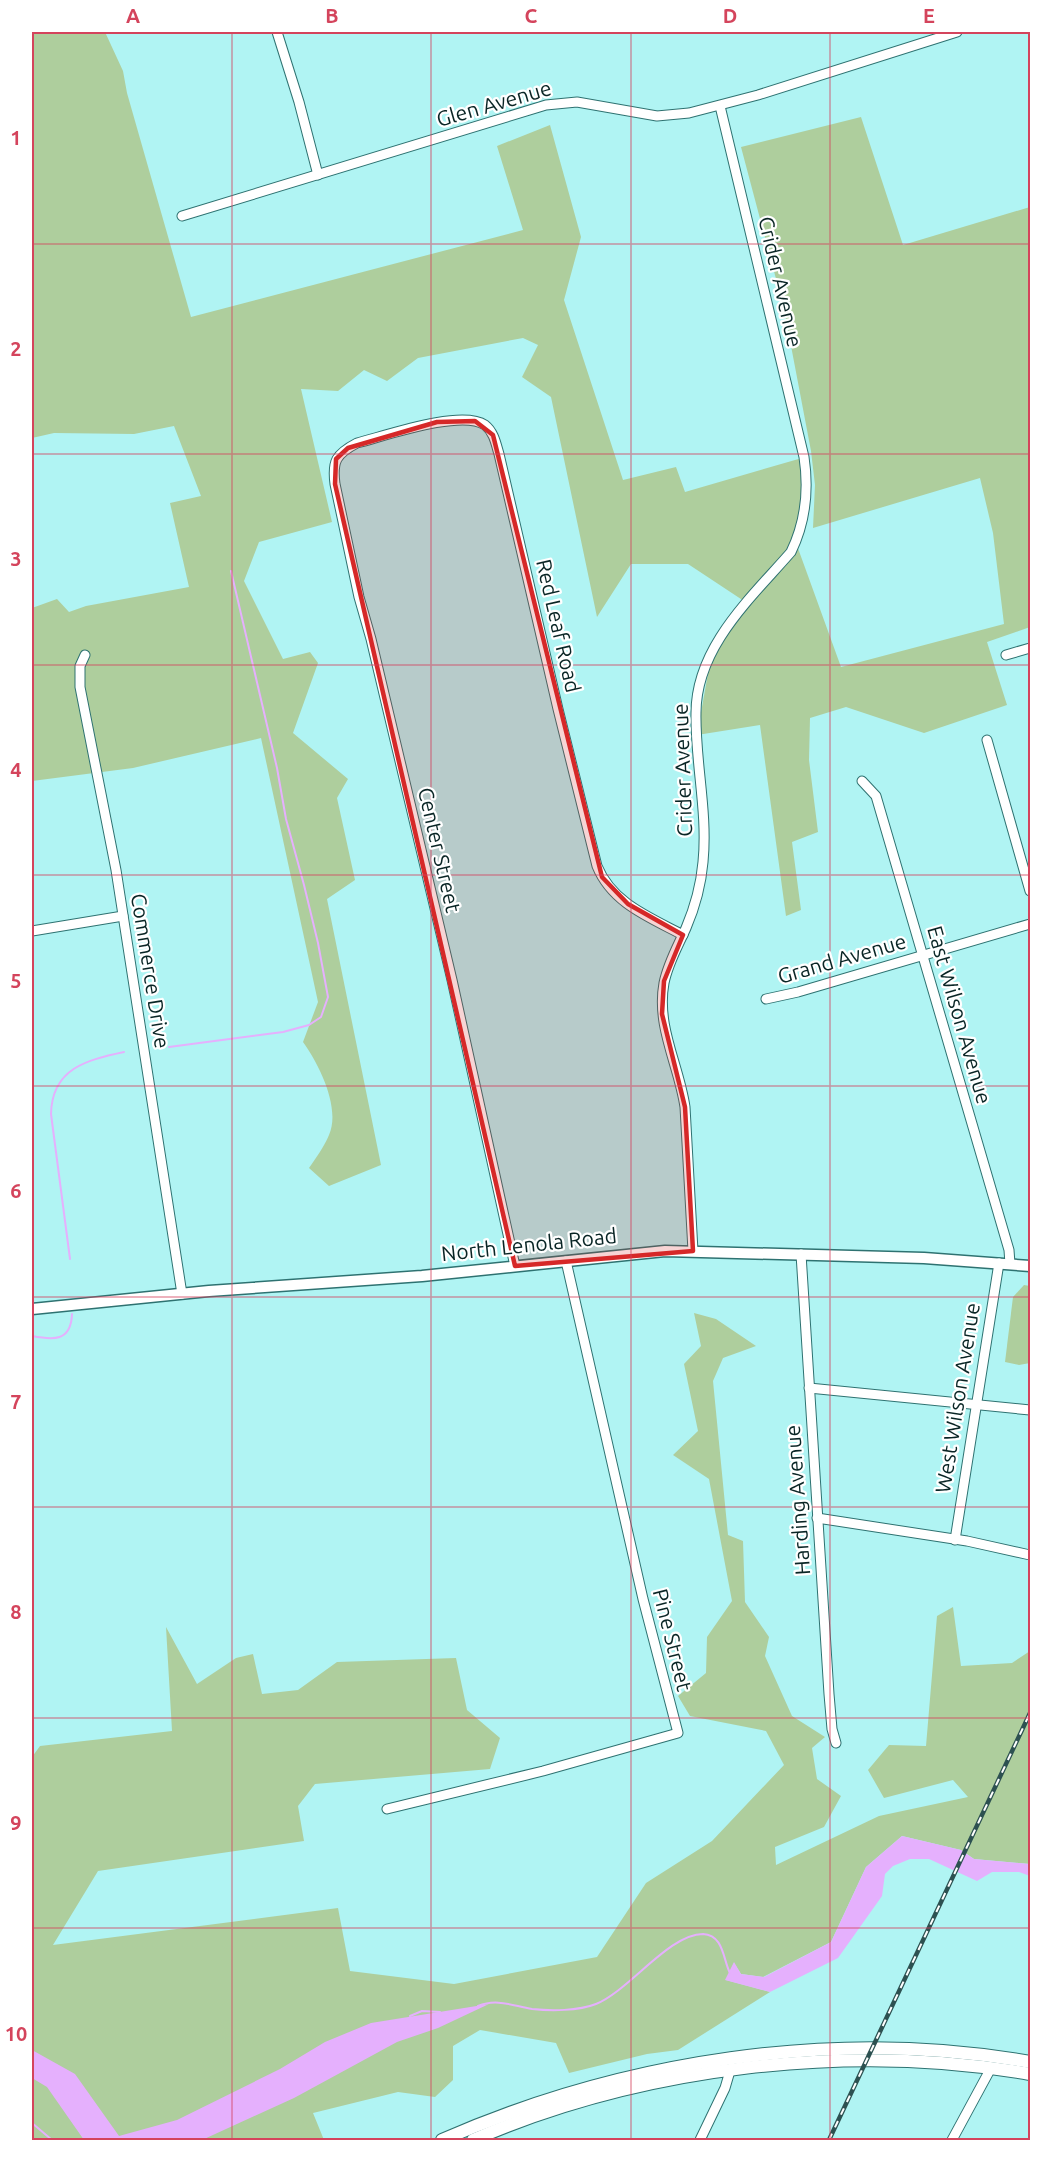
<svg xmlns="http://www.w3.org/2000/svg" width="1062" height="2172" font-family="Ubuntu,sans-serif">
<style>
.green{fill:#aece9d}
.water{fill:#e5b0fd}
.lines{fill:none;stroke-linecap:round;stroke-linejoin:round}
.stream{stroke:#e5b0fd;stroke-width:2}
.minor-casing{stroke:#2e7271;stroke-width:11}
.major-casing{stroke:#2e7271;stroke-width:13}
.highway-casing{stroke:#2e7271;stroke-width:14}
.minor{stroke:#fff;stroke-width:9}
.major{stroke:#fff;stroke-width:10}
.highway{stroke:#fff;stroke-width:12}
.rail-casing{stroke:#2d5151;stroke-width:4.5}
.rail{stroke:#fff;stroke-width:2;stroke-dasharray:7;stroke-linecap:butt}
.marked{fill:#d62828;fill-opacity:0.2;stroke:#d62828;stroke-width:4.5;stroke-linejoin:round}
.grid{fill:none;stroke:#d4445c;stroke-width:1.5;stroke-opacity:0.55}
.labels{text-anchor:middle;stroke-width:4.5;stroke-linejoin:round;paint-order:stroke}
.street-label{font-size:21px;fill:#092525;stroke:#fff}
.neatline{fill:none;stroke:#d4445c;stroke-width:2}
.grid-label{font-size:20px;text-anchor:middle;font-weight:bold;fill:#d4445c}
</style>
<rect width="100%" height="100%" fill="#b0f4f3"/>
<!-- green -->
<g class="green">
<path d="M32,32H105L123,71L127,93L191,317L523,230L497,146L550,125L581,237L564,300L623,480L676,467L685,492L802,458L801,526L795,540L841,667L1004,624L993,533L980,478L813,528L815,485L811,451L784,309L741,147L861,117L903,245L1030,207V627L987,642L1007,705L924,733L846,707L810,718L809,760L818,832L792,842L801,910L786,916L760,725L697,735L712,651L750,605L688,564H631L597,617L551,397L522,377L538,345L523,338L418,358L387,381L364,370L338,391L301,389L332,522L259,542L244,581L283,659L310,652L318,663L293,733L348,779L337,798L355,880L327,899L381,1165L329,1186L309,1168C316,1158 324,1147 329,1135C341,1108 319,1064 303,1042L318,1002L261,738L133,768L32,781V608L57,599L69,612L86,606L189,587L170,503L201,496L174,426L134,434L54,433L32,438Z"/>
<polygon points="1024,1285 1030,1286 1030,1363 1019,1365 1005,1362 1013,1297"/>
<polygon points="694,1313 716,1319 756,1346 723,1358 713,1381 728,1535 743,1541 745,1602 769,1637 765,1656 792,1716 825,1737 812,1748 817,1779 841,1796 824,1827 775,1847 776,1865 879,1816 968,1797 953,1780 884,1798 868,1770 889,1745 926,1746 937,1616 953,1607 961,1666 1012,1663 1030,1651 1030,1864 974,1859 961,1850 902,1836 866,1867 831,1942 763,1977 741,1974 734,1963 726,1980 770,1992 678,2050 647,2054 569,2073 556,2043 480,2030 453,2046 453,2080 435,2097 398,2092 313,2113 324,2140 32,2140 32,1757 40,1746 172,1731 166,1627 197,1684 236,1658 253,1654 262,1694 298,1690 337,1662 456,1658 467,1710 500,1738 490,1769 315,1784 298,1806 304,1841 98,1871 53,1945 338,1908 350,1971 454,1984 597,1957 646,1883 712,1841 784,1765 766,1731 690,1716 678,1696 706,1673 707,1637 732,1601 709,1479 673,1455 698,1431 684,1364 701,1346"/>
</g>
<!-- water -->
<g class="water">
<polygon points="902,1836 961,1850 974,1859 1030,1864 1030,1876 1019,1872 992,1872 977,1881 929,1859 910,1859 893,1866 885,1874 882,1896 838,1958 770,1992 725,1980 734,1962 741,1974 764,1977 831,1942 866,1867"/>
<polygon points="489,2004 438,2028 397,2042 294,2098 202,2140 84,2140 47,2087 32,2078 32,2050 75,2074 119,2136 177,2120 280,2069 325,2042 371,2023"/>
</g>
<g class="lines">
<!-- stream -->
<g class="stream">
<polyline points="169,1047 283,1032 309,1025 321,1017 328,997 318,943 304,885 286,819 277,768 231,571"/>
<path d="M70,1259L51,1114C52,1068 87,1060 124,1052"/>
<path d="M32,1336C53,1340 71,1342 72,1314"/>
<path d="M478,2006C497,1998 513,2006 532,2009C551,2011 578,2011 596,2004C630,1990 669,1934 703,1934C724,1935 723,1960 730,1973"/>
<polyline points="410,2016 422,2011 440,2012"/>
<polyline points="32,2123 52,2140"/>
</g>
<defs>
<g id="minor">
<polyline points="277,32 299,102 318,175"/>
<polyline points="182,216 546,105 577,102 657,116 689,113 758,95 957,32"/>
<polyline points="85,655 80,666 80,687 116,870 182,1294"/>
<polyline points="1006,655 1030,648"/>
<polyline points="987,740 1030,891"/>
<polyline points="862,781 876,796 1009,1250 1010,1264"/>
<polyline points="32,931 123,916"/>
<polyline points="766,999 798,992 1030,924"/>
<path d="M693,1251L685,1107C679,1065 656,1027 664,983C668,963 678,946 686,928C695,907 701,885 703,862C708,812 695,762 696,713C696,647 751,598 791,552C806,521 809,490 804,457L720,106"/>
<polyline points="801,1254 829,1694 832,1729 836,1743"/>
<path d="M515,1266L452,980L371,639L359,597L335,484C332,461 336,454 357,443C385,436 461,409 485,425C494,432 496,444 499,454L558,709L597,866C612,903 649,917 683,935"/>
<polyline points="809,1388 1030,1410"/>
<polyline points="817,1518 967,1541 1030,1555"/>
<polyline points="955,1540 999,1263"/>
<polyline points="387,1809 543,1771 678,1733 643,1599 566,1261"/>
<polyline points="700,2140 725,2088 730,2071"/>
<polyline points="952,2140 991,2068"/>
</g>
<polyline id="major" points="32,1309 209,1291 422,1276 665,1251 924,1258 1030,1266"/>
<g id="highway">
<path d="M442,2140C622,2061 836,2027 1030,2062"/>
<path d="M473,2140C641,2067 850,2042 1030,2074"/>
</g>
</defs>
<!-- minor casing -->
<use href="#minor" class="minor-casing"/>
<!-- major casing -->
<use href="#major" class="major-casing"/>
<!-- highway casing -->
<use href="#highway" class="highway-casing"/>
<!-- minor -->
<use href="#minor" class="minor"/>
<!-- major -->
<use href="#major" class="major"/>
<!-- highway -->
<use href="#highway" class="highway"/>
<defs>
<polyline id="rail" points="829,2140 1030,1713"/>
</defs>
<!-- rail casing -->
<use href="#rail" class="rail-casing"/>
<!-- rail -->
<use href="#rail" class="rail"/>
</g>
<!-- marked area -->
<path class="marked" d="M475,421L493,435L602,877L628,904L683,935L664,981L662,1014L685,1107L693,1251L515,1266L335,484L336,459L348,448L437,422Z"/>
<!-- grid -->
<path class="grid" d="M232,32V2140M431,32V2140M631,32V2140M830,32V2140M32,244H1030M32,454H1030M32,665H1030M32,875H1030M32,1086H1030M32,1297H1030M32,1507H1030M32,1718H1030M32,1928H1030"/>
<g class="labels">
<!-- street labels -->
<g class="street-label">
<text transform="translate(494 104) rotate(-16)" y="7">Glen Avenue</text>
<text transform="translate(780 282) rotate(77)" y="7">Crider Avenue</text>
<text transform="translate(558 626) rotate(77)" y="7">Red Leaf Road</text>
<text transform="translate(683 770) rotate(-92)" y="7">Crider Avenue</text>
<text transform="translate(439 850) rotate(77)" y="7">Center Street</text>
<text transform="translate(842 959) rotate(-16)" y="7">Grand Avenue</text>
<text transform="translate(150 971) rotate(81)" y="7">Commerce Drive</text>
<text transform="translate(959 1015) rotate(74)" y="7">East Wilson Avenue</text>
<text transform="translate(529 1245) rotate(-6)" y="7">North Lenola Road</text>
<text transform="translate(958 1398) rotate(-81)" y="7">West Wilson Avenue</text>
<text transform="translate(798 1500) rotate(-94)" y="7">Harding Avenue</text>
<text transform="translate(672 1640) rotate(76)" y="7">Pine Street</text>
</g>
</g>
<!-- border -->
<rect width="1062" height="2172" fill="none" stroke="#ffffff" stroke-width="66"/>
<rect x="33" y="33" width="996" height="2106" class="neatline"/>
<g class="grid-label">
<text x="133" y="23">A</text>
<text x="332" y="23">B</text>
<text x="531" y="23">C</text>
<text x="730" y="23">D</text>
<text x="929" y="23">E</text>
<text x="16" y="145">1</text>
<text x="16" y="356">2</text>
<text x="16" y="566">3</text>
<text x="16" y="777">4</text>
<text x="16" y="988">5</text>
<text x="16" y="1198">6</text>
<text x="16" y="1409">7</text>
<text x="16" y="1619">8</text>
<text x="16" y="1830">9</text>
<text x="16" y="2041">10</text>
</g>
</svg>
